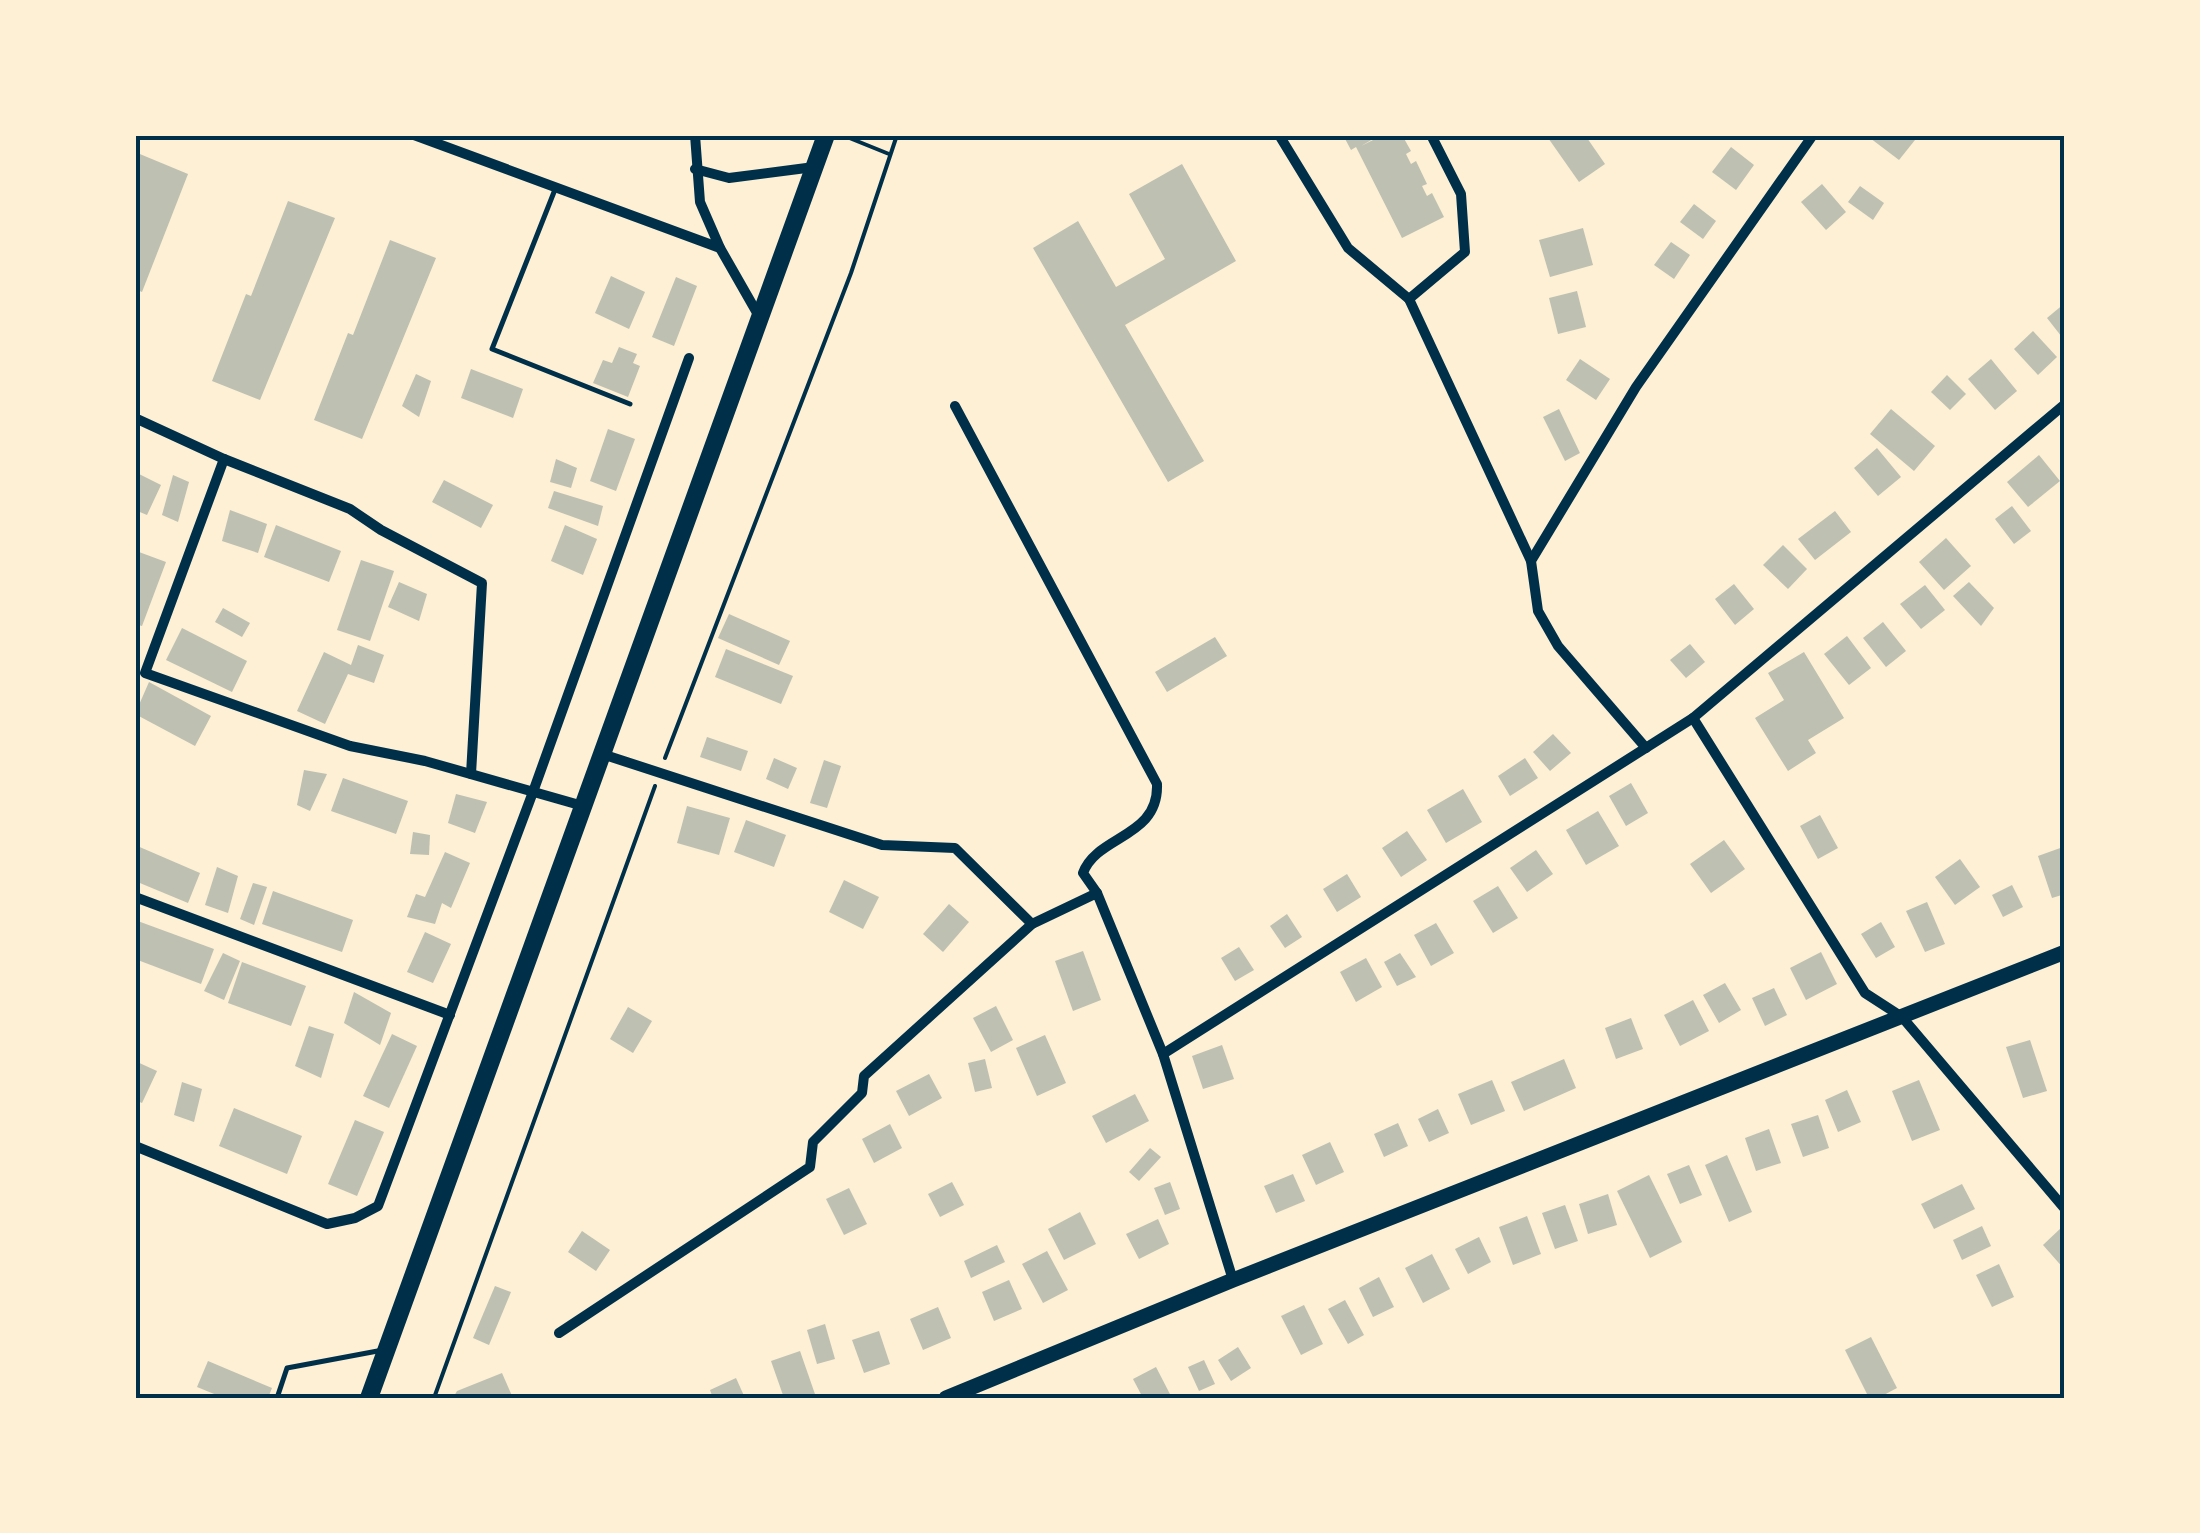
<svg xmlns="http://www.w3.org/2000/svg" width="2200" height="1533" font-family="'PT Sans Narrow',sans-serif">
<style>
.building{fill:#bec0b2}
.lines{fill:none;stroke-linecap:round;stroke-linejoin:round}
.path{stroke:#003049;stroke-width:4}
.service{stroke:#003049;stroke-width:5}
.minor{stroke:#003049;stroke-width:10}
.secondary{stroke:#003049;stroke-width:15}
.primary{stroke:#003049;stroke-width:18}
.neatline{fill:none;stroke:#003049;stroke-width:4}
</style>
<rect width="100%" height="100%" fill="#fdf0d5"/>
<!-- building -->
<g class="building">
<polygon points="1343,135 1380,135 1361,146 1383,135 1402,135 1411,151 1406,154 1411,164 1416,161 1427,184 1422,186 1427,196 1432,193 1444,217 1402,238 1356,147 1351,150"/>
<polygon points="1546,135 1585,135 1605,164 1579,182"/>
<polygon points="1866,135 1919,135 1899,160"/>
<polygon points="1731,147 1754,165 1736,190 1712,172"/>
<polygon points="135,152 188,174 142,292 135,289"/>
<polygon points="1182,164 1236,261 1125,325 1204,461 1168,482 1033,248 1078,221 1116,287 1165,259 1129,194"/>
<polygon points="1822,184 1846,212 1826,230 1801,202"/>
<polygon points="1860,186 1884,203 1873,220 1848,202"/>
<polygon points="288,201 335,218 260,400 212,381 246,294 251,296"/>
<polygon points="1694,204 1716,221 1703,239 1680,222"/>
<polygon points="1583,228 1593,265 1550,277 1539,240"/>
<polygon points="390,240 436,258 362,439 314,420 348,333 353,335"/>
<polygon points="1671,242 1690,255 1674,279 1654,265"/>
<polygon points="611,276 645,292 629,329 595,313"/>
<polygon points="676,277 697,286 674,346 652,337"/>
<polygon points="1577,291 1586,327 1558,334 1549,298"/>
<polygon points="2065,303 2065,341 2047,318"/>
<polygon points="2033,331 2057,357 2038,375 2014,349"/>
<polygon points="619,347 637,354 633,363 640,366 628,397 593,383 603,360 612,363"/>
<polygon points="1580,359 1610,379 1596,400 1566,380"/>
<polygon points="1991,359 2017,391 1995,410 1968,379"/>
<polygon points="471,369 523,389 513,418 461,398"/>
<polygon points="416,374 431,381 419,417 402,406"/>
<polygon points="1947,375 1966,394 1950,410 1931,392"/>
<polygon points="1559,409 1580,453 1565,461 1543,417"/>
<polygon points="1891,409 1935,446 1914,471 1870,434"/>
<polygon points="608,429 635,439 616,491 590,481"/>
<polygon points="1877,448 1901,477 1878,496 1854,468"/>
<polygon points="2039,455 2060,481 2028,507 2007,482"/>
<polygon points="556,459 577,468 571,488 550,482"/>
<polygon points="135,472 161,485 147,515 135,510"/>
<polygon points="173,475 189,482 178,522 162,515"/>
<polygon points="444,480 493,505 481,528 432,502"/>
<polygon points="554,491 603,506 598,526 548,508"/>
<polygon points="2012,506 2031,531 2014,544 1995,519"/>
<polygon points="230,510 267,524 258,553 222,541"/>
<polygon points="1835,511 1851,532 1815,560 1798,539"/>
<polygon points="276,525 341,551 329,582 264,557"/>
<polygon points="565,525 597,539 583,575 551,561"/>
<polygon points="1946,538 1971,566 1944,590 1919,562"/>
<polygon points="1783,545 1807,569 1788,589 1763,565"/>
<polygon points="139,552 166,562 142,626 135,624 135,562"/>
<polygon points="361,560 394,571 370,641 337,630"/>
<polygon points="399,582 427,594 419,621 388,607"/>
<polygon points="1969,582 1994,608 1981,626 1953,596"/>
<polygon points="1734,584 1754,609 1735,625 1715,599"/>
<polygon points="1925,585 1945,610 1921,629 1900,604"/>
<polygon points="223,608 250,623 242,637 215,622"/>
<polygon points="729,614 790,641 779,665 718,638"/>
<polygon points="1883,622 1906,651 1886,667 1863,638"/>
<polygon points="182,628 247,661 232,692 166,660"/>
<polygon points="1847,636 1871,668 1849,685 1824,654"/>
<polygon points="1215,637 1227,656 1167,692 1155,672"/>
<polygon points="1690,644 1705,662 1686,678 1670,660"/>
<polygon points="358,645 384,655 374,683 348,674 325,724 297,711 324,652 351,665"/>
<polygon points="726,649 793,676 781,704 715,677"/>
<polygon points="1804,652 1844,718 1808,740 1816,753 1788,771 1755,718 1784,700 1768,673"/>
<polygon points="149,682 211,716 195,746 135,714"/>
<polygon points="1553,734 1571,753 1550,771 1533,752"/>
<polygon points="707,737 748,751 741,771 700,757"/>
<polygon points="774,758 797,768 788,789 766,779"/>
<polygon points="1525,758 1538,778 1510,796 1498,776"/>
<polygon points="824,760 841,766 827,808 810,803"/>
<polygon points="304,770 327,774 310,811 297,805"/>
<polygon points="343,778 408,801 396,834 331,811"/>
<polygon points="1631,783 1648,813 1626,826 1609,796"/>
<polygon points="1463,789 1482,822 1446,843 1427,810"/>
<polygon points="456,794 487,802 475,833 448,823"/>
<polygon points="687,806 730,818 719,855 677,843"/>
<polygon points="1598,811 1619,846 1586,865 1566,830"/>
<polygon points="1820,815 1838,848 1818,859 1800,826"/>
<polygon points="746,820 786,835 774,867 734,852"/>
<polygon points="1407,831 1427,860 1401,877 1382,848"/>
<polygon points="413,832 430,835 429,855 410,854"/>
<polygon points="1724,840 1745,869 1711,893 1690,864"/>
<polygon points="135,845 200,873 188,903 135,881"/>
<polygon points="2063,847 2065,894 2052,898 2038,856"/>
<polygon points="1536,850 1553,874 1527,892 1510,868"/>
<polygon points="445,852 470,863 451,908 442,903 435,924 407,917 416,894 425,897"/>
<polygon points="1960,859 1980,887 1955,905 1935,877"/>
<polygon points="217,867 238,876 228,913 205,905"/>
<polygon points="1347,874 1361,897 1337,912 1323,889"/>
<polygon points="844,880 879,897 863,929 829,912"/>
<polygon points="253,883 267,887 254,925 240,919"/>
<polygon points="2012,885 2023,907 2003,917 1992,895"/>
<polygon points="1498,886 1518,918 1493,933 1473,901"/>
<polygon points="273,891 353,920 342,952 262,924"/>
<polygon points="1927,902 1945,944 1925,952 1906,911"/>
<polygon points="949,904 969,922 943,952 923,934"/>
<polygon points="1287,914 1302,937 1285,948 1270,926"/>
<polygon points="135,920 214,949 201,984 135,959"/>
<polygon points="1881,922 1895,947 1876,958 1861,934"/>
<polygon points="1436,923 1454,953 1431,966 1414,935"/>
<polygon points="425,932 451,944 433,983 407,972"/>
<polygon points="1239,947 1254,970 1235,981 1221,958"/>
<polygon points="1083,951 1101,1000 1073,1011 1055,961"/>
<polygon points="1821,952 1837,984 1806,1000 1790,968"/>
<polygon points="223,953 240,961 224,1000 204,991"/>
<polygon points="1400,953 1416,977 1397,986 1384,962"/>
<polygon points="1366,958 1382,987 1356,1002 1340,972"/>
<polygon points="242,962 306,986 291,1026 228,1003"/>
<polygon points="1725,983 1741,1010 1719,1023 1703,995"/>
<polygon points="1774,988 1787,1015 1765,1026 1752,998"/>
<polygon points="354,992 391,1013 380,1045 344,1023"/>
<polygon points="1693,1000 1709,1031 1680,1046 1664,1015"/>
<polygon points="996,1006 1013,1040 991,1052 973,1018"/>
<polygon points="628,1007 652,1021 633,1053 610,1039"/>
<polygon points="1631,1018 1643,1049 1616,1059 1605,1028"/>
<polygon points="309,1026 334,1034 321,1078 295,1066"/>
<polygon points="392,1034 417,1046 389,1108 363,1096"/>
<polygon points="1045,1035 1066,1083 1037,1096 1016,1048"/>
<polygon points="2030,1040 2047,1091 2023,1098 2006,1047"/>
<polygon points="1222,1045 1234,1079 1203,1089 1192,1056"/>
<polygon points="985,1059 992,1088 975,1092 968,1063"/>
<polygon points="1564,1059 1576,1088 1524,1111 1511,1082"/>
<polygon points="135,1061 157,1071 142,1103 135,1100"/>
<polygon points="929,1074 942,1098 909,1116 896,1091"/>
<polygon points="1492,1080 1505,1111 1471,1125 1458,1094"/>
<polygon points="1919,1080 1940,1130 1912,1141 1892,1091"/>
<polygon points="182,1082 202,1089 194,1122 174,1115"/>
<polygon points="1847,1090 1861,1122 1838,1132 1825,1100"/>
<polygon points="1135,1094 1149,1121 1106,1143 1092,1116"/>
<polygon points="234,1108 302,1136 287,1174 219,1146"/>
<polygon points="1438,1109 1449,1133 1429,1142 1418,1119"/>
<polygon points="1818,1115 1829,1148 1803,1157 1791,1124"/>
<polygon points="355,1120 384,1132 357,1196 328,1184"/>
<polygon points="1398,1123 1408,1146 1384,1157 1374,1134"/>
<polygon points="890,1124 902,1148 874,1163 862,1139"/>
<polygon points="1769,1129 1781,1163 1756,1171 1745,1138"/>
<polygon points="1330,1142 1344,1172 1316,1185 1302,1155"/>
<polygon points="1150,1148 1161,1157 1139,1181 1129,1172"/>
<polygon points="1727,1155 1752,1212 1729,1222 1705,1165"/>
<polygon points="1689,1165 1702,1195 1680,1204 1667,1174"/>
<polygon points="1293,1174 1305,1201 1276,1213 1264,1186"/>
<polygon points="1649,1175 1682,1242 1650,1258 1617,1191"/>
<polygon points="952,1182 964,1205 940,1217 928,1194"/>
<polygon points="1170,1182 1180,1209 1165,1215 1154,1188"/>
<polygon points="1962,1184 1975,1209 1934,1229 1921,1204"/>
<polygon points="849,1188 867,1224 844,1235 826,1199"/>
<polygon points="1608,1194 1617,1225 1588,1234 1579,1204"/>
<polygon points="1565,1205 1578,1241 1555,1249 1542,1213"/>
<polygon points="1080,1212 1096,1244 1064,1260 1048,1229"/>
<polygon points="1527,1216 1541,1254 1513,1265 1499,1227"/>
<polygon points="1158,1219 1169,1244 1139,1259 1126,1234"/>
<polygon points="1982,1226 1991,1246 1962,1260 1953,1240"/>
<polygon points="2062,1227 2065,1231 2065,1270 2043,1245"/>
<polygon points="582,1231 610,1250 596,1271 568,1252"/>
<polygon points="1479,1237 1491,1262 1468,1274 1455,1249"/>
<polygon points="997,1245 1005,1262 971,1278 964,1261"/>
<polygon points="1047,1251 1068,1290 1043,1303 1022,1264"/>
<polygon points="1432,1254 1450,1289 1423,1303 1405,1268"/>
<polygon points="1999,1264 2014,1297 1992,1307 1976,1275"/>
<polygon points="1379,1277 1394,1307 1373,1317 1359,1288"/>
<polygon points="1009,1280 1022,1309 994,1321 982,1292"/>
<polygon points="495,1286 511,1292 489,1345 473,1338"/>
<polygon points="1345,1300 1364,1335 1348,1344 1328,1309"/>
<polygon points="1304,1305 1323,1344 1301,1355 1281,1316"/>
<polygon points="938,1307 951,1338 923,1350 910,1319"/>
<polygon points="825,1324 835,1359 817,1364 807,1330"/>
<polygon points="879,1331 890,1364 864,1373 852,1340"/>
<polygon points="1871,1337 1897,1388 1878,1398 1869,1398 1845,1350"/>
<polygon points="1238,1347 1251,1368 1231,1381 1218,1360"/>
<polygon points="800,1351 816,1397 784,1398 771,1361"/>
<polygon points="1204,1360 1215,1384 1199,1391 1188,1367"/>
<polygon points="208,1361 272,1388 268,1398 224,1398 197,1387"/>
<polygon points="1156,1367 1172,1398 1143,1398 1133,1379"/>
<polygon points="502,1373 513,1398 453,1398 457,1391"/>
<polygon points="736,1378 745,1398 713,1398 710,1390"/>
</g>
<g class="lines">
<!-- path -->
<g class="path">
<polyline points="847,137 889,154"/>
<polyline points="665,758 851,273 897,135"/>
<polyline points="434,1398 655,786"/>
</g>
<!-- service -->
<g class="service">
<polyline points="556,187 492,349 630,404"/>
<polyline points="277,1398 287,1368 383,1350"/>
</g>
<!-- minor -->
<g class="minor">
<polyline points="414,135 720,248"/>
<polyline points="695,135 700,202 720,248 760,318"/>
<polyline points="1279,135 1348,248 1409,299 1531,561"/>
<polyline points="695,169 729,178 814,167"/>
<polyline points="1409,299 1465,252 1461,194 1431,135"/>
<path d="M955,406L1157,784C1159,838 1097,835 1083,873L1097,893"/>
<polyline points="135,418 224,459 350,509 381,530 482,583 471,774"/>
<polyline points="224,459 145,673 350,746 425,761 583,806"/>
<polyline points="1693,718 1865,993 1902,1017 2065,1209"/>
<polyline points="1646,748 1558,646 1538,611 1531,561 1636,387 1813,135"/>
<polyline points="602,754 882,845 955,848 1032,924"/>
<polyline points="135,897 450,1015"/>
<polyline points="1163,1054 1693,718 2065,404"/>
<polyline points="135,1146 327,1224 355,1218 378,1206 533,792 689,358"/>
<polyline points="559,1333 810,1167 813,1142 862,1093 864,1076 1032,924 1097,893 1163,1054 1233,1280"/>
</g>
<!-- secondary -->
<polyline class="secondary" points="946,1398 1233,1280 2065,952"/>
<!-- primary -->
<polyline class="primary" points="369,1398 826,135"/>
</g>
<!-- border -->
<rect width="2200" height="1533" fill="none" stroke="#fdf0d5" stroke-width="275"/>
<rect x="138" y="138" width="1924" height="1258" class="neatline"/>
</svg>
